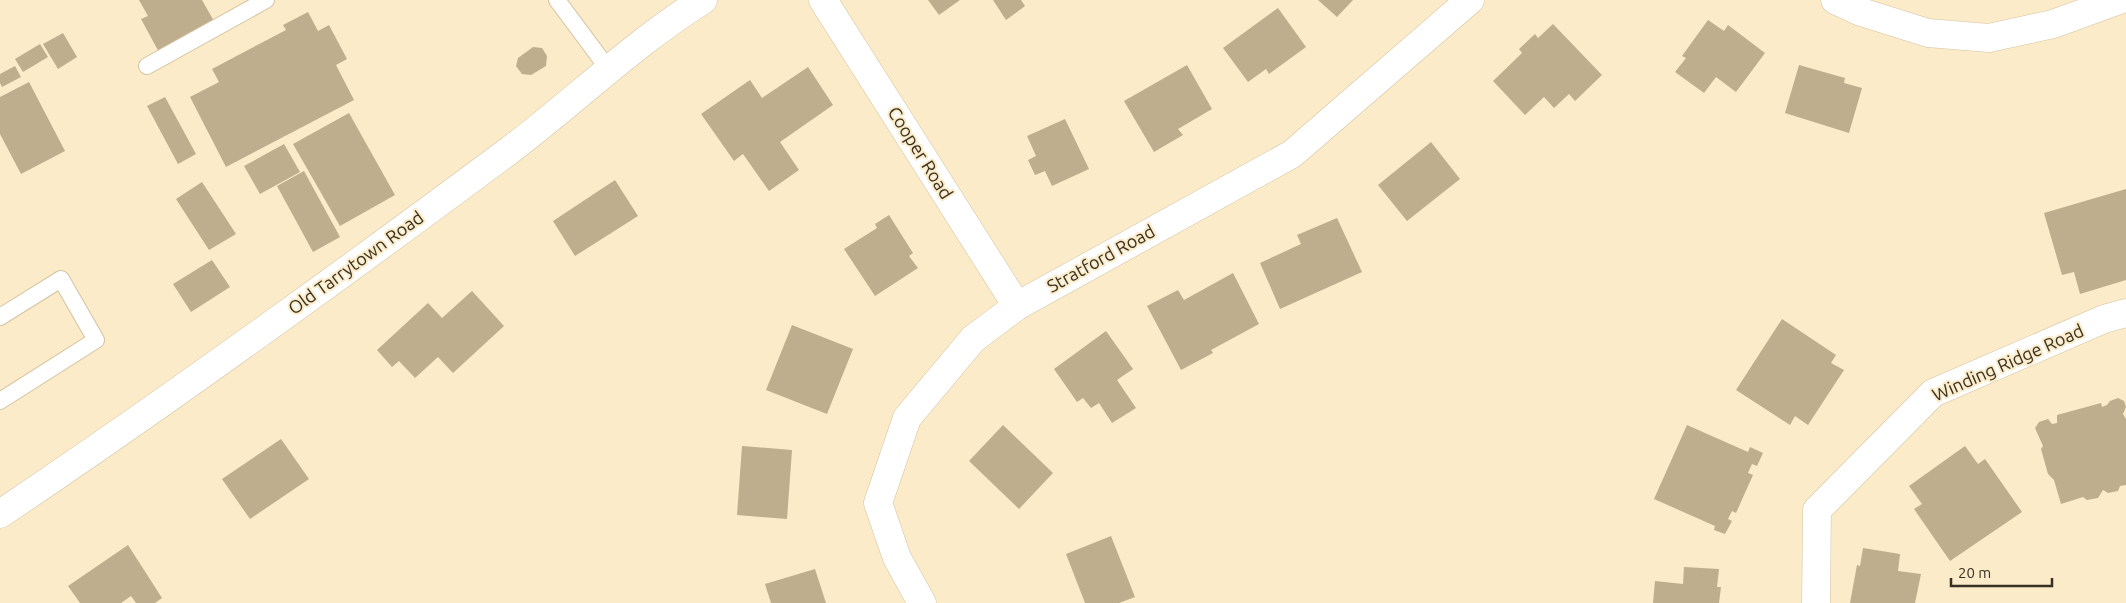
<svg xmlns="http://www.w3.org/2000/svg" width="2126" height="603" font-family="Ubuntu,sans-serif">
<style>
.building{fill:#beae8d}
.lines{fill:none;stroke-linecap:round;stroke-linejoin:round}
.service-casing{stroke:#d3c3a1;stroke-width:18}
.minor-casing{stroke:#d3c3a1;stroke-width:29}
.service{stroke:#fff;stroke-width:16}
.minor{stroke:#fff;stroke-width:28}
.labels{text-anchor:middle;stroke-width:4;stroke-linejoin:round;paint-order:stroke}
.street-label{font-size:18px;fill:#373123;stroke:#fbebc8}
</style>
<rect width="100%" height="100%" fill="#fbebc8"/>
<!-- building -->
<g class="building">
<polygon points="139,0 202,0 215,23 160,54 141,19 148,16"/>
<polygon points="928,0 960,0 939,15"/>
<polygon points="993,0 1021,0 1025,6 1006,20"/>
<polygon points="1318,0 1353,0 1337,17"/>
<polygon points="1278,8 1306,47 1269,74 1266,69 1248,82 1223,48"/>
<polygon points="308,12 318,31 329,25 347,59 336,65 354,100 226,167 190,97 219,82 212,69 286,30 283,25"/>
<polygon points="1708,20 1724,31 1728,25 1765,53 1736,92 1716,77 1704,93 1675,72 1686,58 1682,56"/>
<polygon points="1553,24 1602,75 1575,101 1569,94 1554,108 1544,97 1525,115 1493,81 1522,53 1519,49 1535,34 1538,38"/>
<polygon points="63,33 77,57 58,69 43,44"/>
<polygon points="40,44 48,57 23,72 15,59"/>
<polygon points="533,47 542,48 547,56 546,66 531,75 522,74 516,66 518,58"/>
<polygon points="1187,65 1212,109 1178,129 1183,135 1154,152 1124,101"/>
<polygon points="1799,65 1845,78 1844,83 1862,88 1849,133 1785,113"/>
<polygon points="15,66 21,77 2,87 0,83 0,74"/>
<polygon points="808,67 833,105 780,142 799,170 769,191 743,154 734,161 701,114 750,80 762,98"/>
<polygon points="29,82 65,151 21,174 0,134 0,97"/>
<polygon points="165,97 196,154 178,164 147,106"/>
<polygon points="349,113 395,195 340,226 293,144"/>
<polygon points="1065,119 1089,169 1052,186 1045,171 1035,175 1028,160 1036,156 1027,136"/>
<polygon points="1431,142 1460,179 1407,221 1378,185"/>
<polygon points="284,144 300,172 260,194 244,166"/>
<polygon points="304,171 340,237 313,252 277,186"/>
<polygon points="615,180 638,216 575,256 553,221"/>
<polygon points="202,182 236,234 209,250 176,199"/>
<polygon points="2126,189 2126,280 2080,294 2074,272 2062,275 2044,213"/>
<polygon points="889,215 913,253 909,256 918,268 875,296 844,249 877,228 875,224"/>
<polygon points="1337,218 1362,272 1280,309 1260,263 1301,244 1297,235"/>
<polygon points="212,260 230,287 191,312 173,284"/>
<polygon points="1233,273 1259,324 1211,350 1213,353 1181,370 1147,306 1178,290 1184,300"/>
<polygon points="472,291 504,326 453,373 438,357 415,378 399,361 392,367 377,350 428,303 442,318"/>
<polygon points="1782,319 1836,355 1831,363 1844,370 1808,425 1795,416 1790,425 1736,390"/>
<polygon points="792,325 853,349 827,414 766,390"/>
<polygon points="1106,331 1133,369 1117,380 1136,408 1112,423 1099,403 1091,408 1083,398 1077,402 1054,369"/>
<polygon points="2118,398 2124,401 2126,407 2123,414 2126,419 2126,485 2120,486 2118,491 2108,493 2103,490 2098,498 2087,500 2083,497 2061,504 2054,480 2048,474 2041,449 2043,446 2035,428 2039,422 2048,419 2052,424 2057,423 2057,415 2101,403 2102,407 2107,405 2110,401"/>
<polygon points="1003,425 1053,473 1019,509 969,461"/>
<polygon points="1687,425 1748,452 1750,447 1763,453 1757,466 1752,464 1748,473 1753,475 1736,513 1732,511 1728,519 1732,521 1725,534 1714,530 1715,526 1654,499"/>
<polygon points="281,439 309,479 250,519 222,479"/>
<polygon points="742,446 792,450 787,519 737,515"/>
<polygon points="1965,446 1978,464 1985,459 2022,512 1950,561 1914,509 1922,504 1909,486"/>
<polygon points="1111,536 1135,597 1119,603 1085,603 1066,554"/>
<polygon points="128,545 162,598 155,603 136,603 131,596 121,603 80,603 68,586"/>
<polygon points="1863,548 1900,554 1898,571 1921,574 1915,603 1850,603 1857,565 1860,566"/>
<polygon points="1684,567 1719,569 1717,587 1721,587 1719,603 1653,603 1655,581 1683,584"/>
<polygon points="815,569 826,603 771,603 765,584"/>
</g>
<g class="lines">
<defs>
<g id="service">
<polyline points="557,0 609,70"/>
<polyline points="147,66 266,0"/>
<polyline points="0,317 61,279 96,340 0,401"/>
</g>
<g id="minor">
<polyline points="823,0 1017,306"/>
<polyline points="1835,0 1861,12 1928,33 1989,38 2053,24 2119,0"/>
<path d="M0,514C173,398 342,275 510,150C575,101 634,43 703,0"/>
<polyline points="922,603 897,558 878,503 907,418 973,339 1017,306 1292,154 1470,0"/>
<polyline points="1816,603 1817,510 1933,393 2104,319 2126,313"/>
</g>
</defs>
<!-- service casing -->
<use href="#service" class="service-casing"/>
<!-- minor casing -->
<use href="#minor" class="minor-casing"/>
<!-- service -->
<use href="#service" class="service"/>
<!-- minor -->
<use href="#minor" class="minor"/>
</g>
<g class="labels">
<!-- street labels -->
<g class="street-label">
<text transform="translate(920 153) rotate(58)" y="6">Cooper Road</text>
<text transform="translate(1101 259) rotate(-29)" y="6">Stratford Road</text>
<text transform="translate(356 263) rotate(-36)" y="6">Old Tarrytown Road</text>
<text transform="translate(2008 363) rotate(-24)" y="6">Winding Ridge Road</text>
</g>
</g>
<!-- scale -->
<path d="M1951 578v8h101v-8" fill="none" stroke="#373123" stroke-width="2.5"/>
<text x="1958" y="578" font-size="15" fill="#373123" stroke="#fbebc8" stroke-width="4" paint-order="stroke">20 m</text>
</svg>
